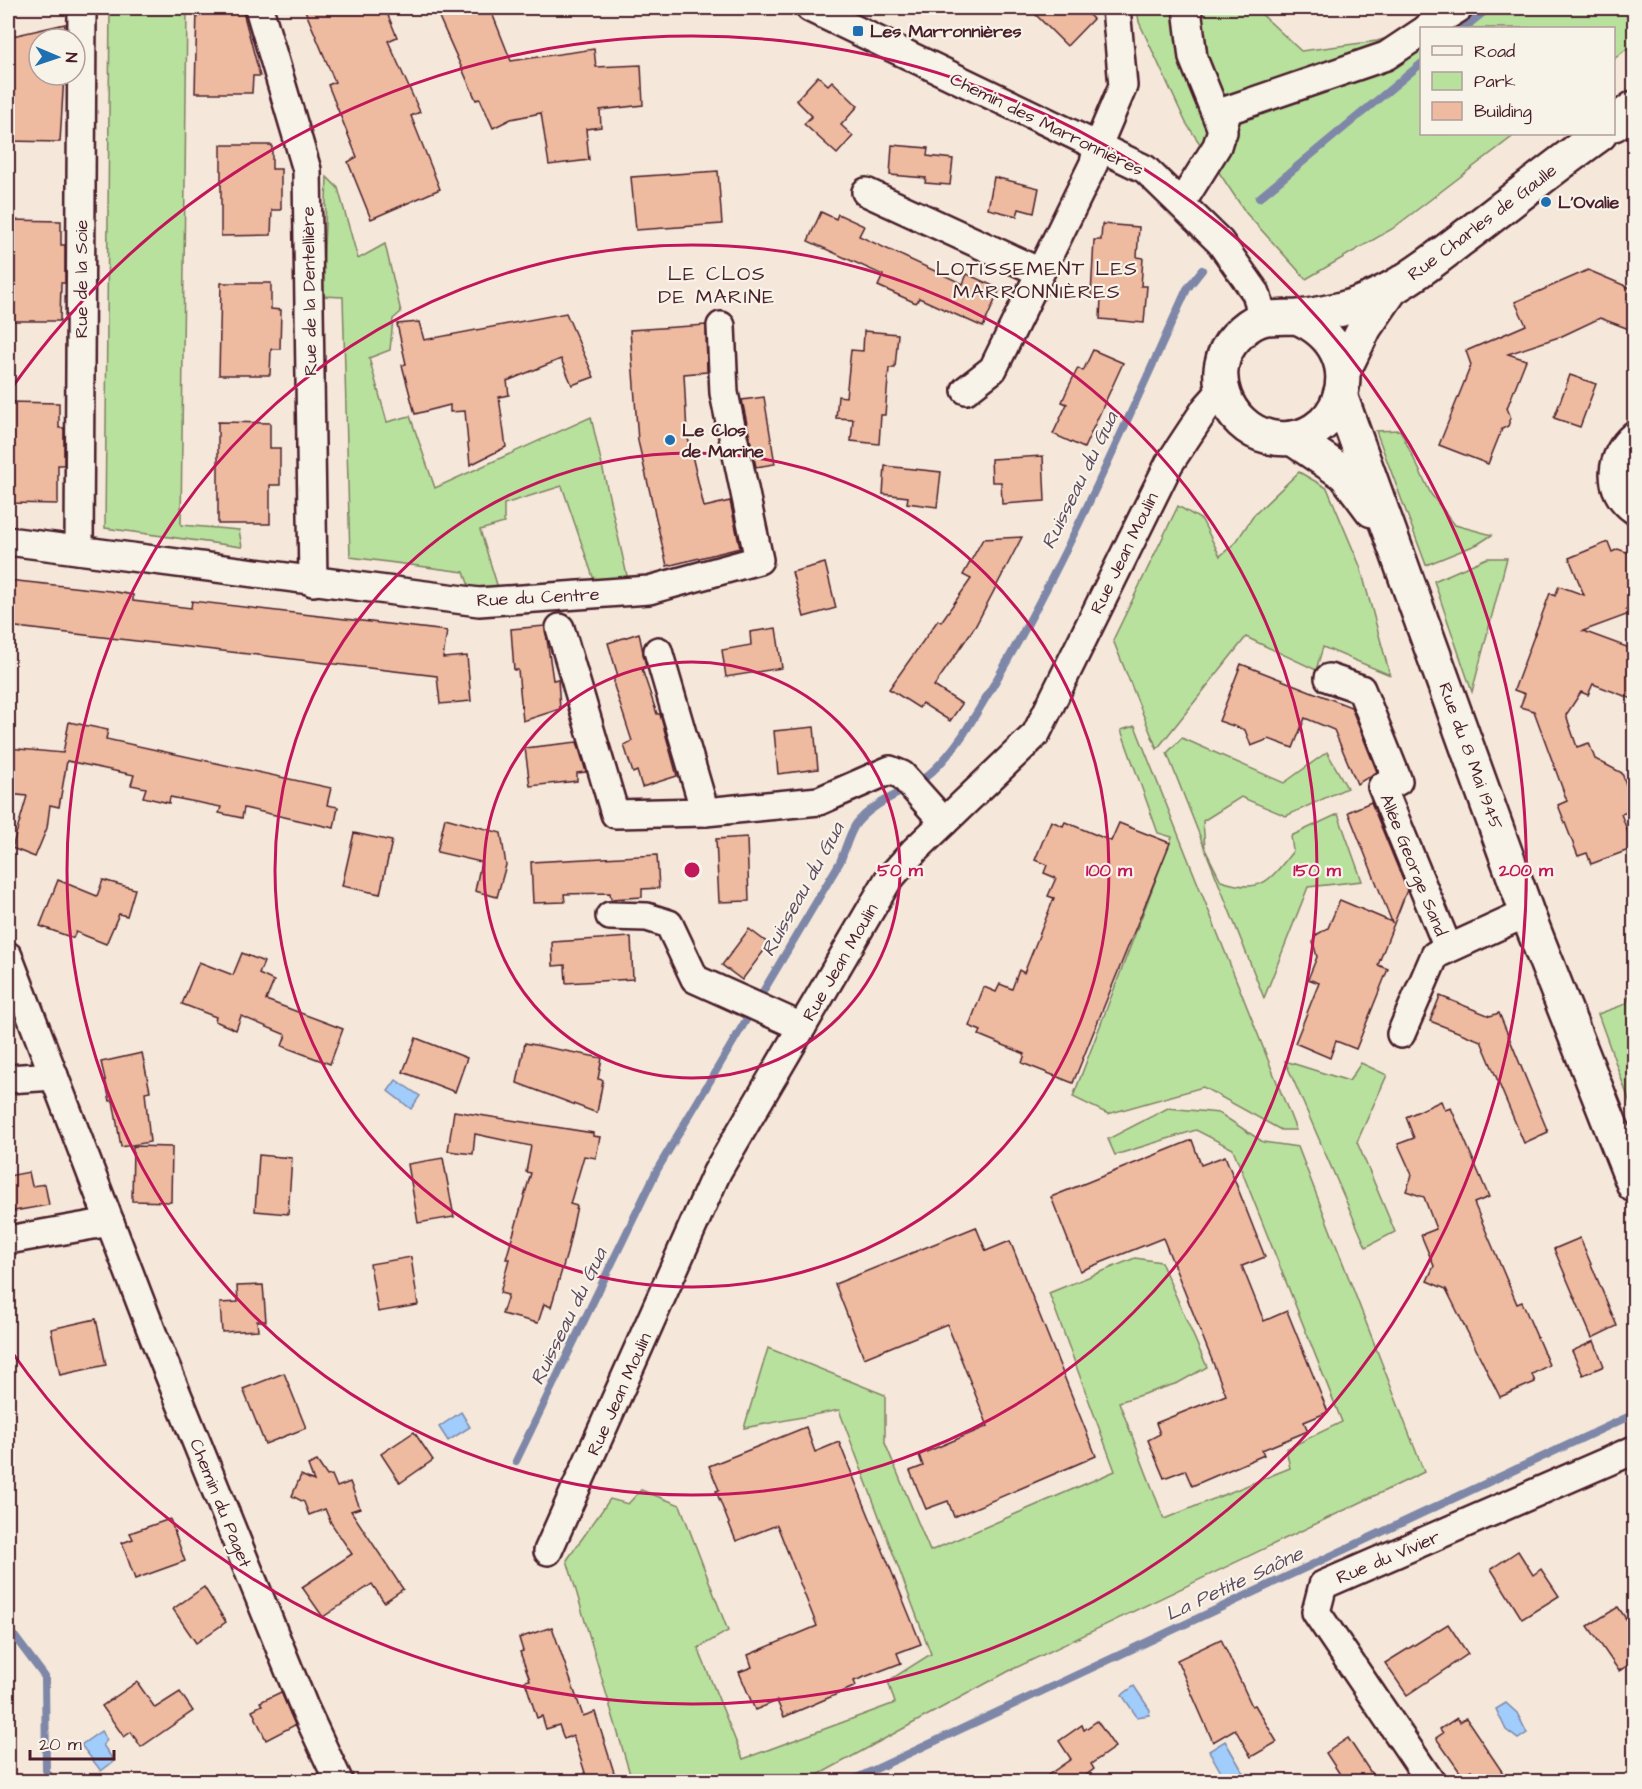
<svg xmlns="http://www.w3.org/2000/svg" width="1642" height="1789" font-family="'Architects Daughter',sans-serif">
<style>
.green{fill:#b8e19e;stroke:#818064;stroke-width:1.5}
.water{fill:#a0cdfb;stroke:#7e87a8;stroke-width:1.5}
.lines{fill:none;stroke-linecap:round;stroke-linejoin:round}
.stream{stroke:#7e87a8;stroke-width:8}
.building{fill:#eebaa0;stroke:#4a1f2b;stroke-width:1.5}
.minor-casing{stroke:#4a1f2b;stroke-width:32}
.tertiary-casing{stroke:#4a1f2b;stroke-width:38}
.minor{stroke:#f7f3e8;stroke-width:27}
.tertiary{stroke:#f7f3e8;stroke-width:33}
.ring{fill:none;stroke:#c2185b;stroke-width:3}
.poi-dot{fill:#1f6fb2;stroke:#f7f3e8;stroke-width:2}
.labels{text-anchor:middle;stroke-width:4.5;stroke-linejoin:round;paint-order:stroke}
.poi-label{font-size:18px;font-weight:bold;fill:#4a1f2b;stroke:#f7f3e8;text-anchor:start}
.street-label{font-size:18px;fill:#4a1f2b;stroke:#f7f3e8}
.neighbourhood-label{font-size:20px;letter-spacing:1.5px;fill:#4a1f2b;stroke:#f7f3e8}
.water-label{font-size:20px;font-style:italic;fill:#604a5f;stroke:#f7f3e8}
.centre{fill:#c2185b;stroke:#f7f3e8;stroke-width:3}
.ring-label{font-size:18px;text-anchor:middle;font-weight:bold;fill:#c2185b;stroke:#f7f3e8;stroke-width:4.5;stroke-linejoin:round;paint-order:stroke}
</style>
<rect width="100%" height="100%" fill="#f5e8da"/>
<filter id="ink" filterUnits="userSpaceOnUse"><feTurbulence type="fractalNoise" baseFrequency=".0167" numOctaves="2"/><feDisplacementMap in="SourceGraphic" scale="12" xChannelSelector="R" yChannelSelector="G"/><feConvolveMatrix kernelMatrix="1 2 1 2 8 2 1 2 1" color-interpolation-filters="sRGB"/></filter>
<g filter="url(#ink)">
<!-- green -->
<g class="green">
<polygon points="110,8 187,8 181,525 239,530 242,547 105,528"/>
<polygon points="1137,8 1255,8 1301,51 1377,41 1432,24 1445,8 1634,8 1634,43 1614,59 1614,28 1422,28 1422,134 1516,134 1392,229 1306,279 1246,213 1186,123 1139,22"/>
<polygon points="327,177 338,188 358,259 385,244 401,312 393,319 390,350 369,358 387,422 410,416 435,488 591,417 628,580 595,583 562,486 504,504 504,523 480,530 499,591 470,589 464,572 350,557 343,297 322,296"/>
<polygon points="1400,430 1431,494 1455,525 1492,535 1478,544 1426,565 1376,431"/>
<polygon points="1299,472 1327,488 1360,566 1390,675 1323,647 1316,670 1246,637 1157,749 1113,640 1178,506 1202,520 1220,556 1236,542 1254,515"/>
<polygon points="1487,558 1507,558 1472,692 1434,581"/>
<polygon points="1135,726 1296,1130 1281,1130 1203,1087 1108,1114 1073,1097 1172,837 1158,833 1121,730"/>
<path d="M1182,738L1284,783L1327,752L1347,788L1286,816L1241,797L1203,821L1205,849L1221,881C1261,894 1269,882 1293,851L1291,836L1338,814L1362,881L1308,887L1264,998L1167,753Z"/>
<polygon points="1634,984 1634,1114 1598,1014 1626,1004"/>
<polygon points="1285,1061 1349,1081 1361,1063 1387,1075 1357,1142 1395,1232 1366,1247"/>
<polygon points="1168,1108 1219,1113 1263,1142 1298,1147 1424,1472 1009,1671 807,1781 632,1781 567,1560 610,1499 628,1504 641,1490 680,1505 728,1631 698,1648 743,1759 895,1703 888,1681 931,1654 839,1410 744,1428 768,1348 885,1395 885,1443 930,1551 1115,1471 1049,1293 1135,1258 1161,1262 1207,1367 1178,1383 1119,1402 1164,1519 1290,1468 1286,1449 1342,1422 1233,1149 1196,1130 1115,1155 1108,1139"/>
</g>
<!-- water -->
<g class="water">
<polygon points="396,1080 420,1096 411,1109 388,1091"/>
<polygon points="461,1412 470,1427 448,1441 439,1427"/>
<polygon points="1134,1686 1150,1710 1149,1715 1137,1717 1122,1695"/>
<polygon points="1506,1703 1517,1713 1527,1733 1518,1739 1506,1730 1496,1709"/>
<polygon points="101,1731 107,1740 103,1745 114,1761 101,1771 81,1745"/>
<polygon points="1225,1741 1243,1772 1226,1781 1209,1751"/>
</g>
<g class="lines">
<!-- stream -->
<g class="stream">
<polyline points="1464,28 1489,8"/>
<polyline points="1259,198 1422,63"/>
<path d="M516,1461L657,1170L840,862C845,850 849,834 856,824C875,800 904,794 927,776C939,766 954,748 963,735C1052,595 1118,440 1187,289L1202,270"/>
<polyline points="8,1633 15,1637 45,1677 46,1770 52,1782"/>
<polyline points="848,1782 1634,1414"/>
</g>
</g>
<!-- building -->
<g class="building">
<polygon points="197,8 242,8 260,76 253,76 252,93 195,93"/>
<polygon points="304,8 385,8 397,37 388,41 420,112 411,116 440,189 371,219 348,162 357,157 328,85 335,82"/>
<polygon points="435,8 490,8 511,61 594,49 596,67 641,65 643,105 600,110 601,127 586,129 589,160 549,165 541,113 511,119 493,128 480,99 476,100"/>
<polygon points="1029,8 1082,8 1093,19 1067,46"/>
<polygon points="65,24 64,39 39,39 39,75 64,75 60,142 8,141 8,37"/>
<polygon points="818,76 828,85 832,81 858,106 841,125 853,136 837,154 804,124 812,116 796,100"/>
<polygon points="221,145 272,145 272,169 281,169 281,210 272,210 271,235 221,236"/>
<polygon points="892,145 928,148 927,156 953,159 950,185 925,183 926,178 890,175"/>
<polygon points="718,171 722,224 636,230 631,177"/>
<polygon points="994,177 1039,188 1034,213 1019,209 1017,216 988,209"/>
<polygon points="821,212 836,219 838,214 864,226 859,236 963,284 967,274 1000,289 983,327 919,298 916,303 878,286 883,275 808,241"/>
<polygon points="9,220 61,221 61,245 65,245 65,283 61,283 60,321 8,321"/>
<polygon points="1102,224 1139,227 1137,257 1143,258 1141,286 1147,286 1144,323 1100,319 1101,297 1091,296 1094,240 1101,240"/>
<polygon points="1588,270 1635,290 1635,315 1629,329 1600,318 1562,336 1508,354 1526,360 1507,408 1511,418 1508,426 1502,429 1488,464 1439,445 1471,365 1466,351 1526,325 1515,302"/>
<polygon points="221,283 271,283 271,309 281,310 280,349 271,349 270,375 219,375"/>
<polygon points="566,313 594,377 572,385 561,359 507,381 509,395 499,397 506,447 470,465 465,411 450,412 450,405 415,414 402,365 406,364 397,324 419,322 424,340"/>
<polygon points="706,325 707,372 684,374 687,434 704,507 730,501 740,548 667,566 638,441 630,330"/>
<polygon points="864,331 898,334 895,368 889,368 885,415 881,415 879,444 851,441 853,419 836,418 838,396 846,397 851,350 863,351"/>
<polygon points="1093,350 1123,363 1084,448 1053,434 1067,404 1062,402 1068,388 1078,368 1083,371"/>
<polygon points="1570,375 1596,384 1580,427 1554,418"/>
<polygon points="764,397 775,464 756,467 742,400"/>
<polygon points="8,402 59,403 59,428 64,428 64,465 58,465 58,504 8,503"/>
<polygon points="218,422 270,423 270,448 280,448 280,485 270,485 270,524 218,524"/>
<polygon points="1043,456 1045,501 1002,504 1001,482 992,482 991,459"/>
<polygon points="885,466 941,472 937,507 907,503 908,497 883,494"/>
<polygon points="1022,537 976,625 934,686 962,704 950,721 922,703 919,708 889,689 938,620 941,622 971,579 963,575 983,539"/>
<polygon points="1608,542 1612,552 1618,549 1635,555 1635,607 1626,610 1632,613 1583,631 1635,650 1635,700 1593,684 1588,695 1581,692 1566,715 1577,747 1589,743 1595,759 1622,773 1635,810 1621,814 1634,848 1591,864 1587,853 1578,856 1558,805 1567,801 1534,711 1520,707 1525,694 1514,690 1550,593 1555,596 1559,586 1584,595 1569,558"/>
<polygon points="825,563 836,608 804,617 792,572"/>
<polygon points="8,580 110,591 133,595 133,601 191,608 192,601 447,631 443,658 467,656 471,701 440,704 437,676 8,626"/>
<polygon points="545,626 553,680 558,679 560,709 523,721 518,670 514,670 511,629"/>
<polygon points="776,628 782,668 726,677 722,650 751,645 750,632"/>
<polygon points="639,633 646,667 642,669 657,714 660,714 677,776 642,787 637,771 633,773 624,745 632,741 614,686 614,677 618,676 608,643"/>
<polygon points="1241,664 1351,707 1377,772 1357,784 1334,730 1305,718 1293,748 1269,739 1251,746 1245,730 1219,721"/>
<polygon points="69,722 108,730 106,739 331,788 327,805 338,807 334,828 244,808 242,818 219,813 221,807 170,797 169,803 143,797 146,788 131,785 134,775 67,761 59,807 50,805 47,828 35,857 12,848 27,796 8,794 8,748 63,753"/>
<polygon points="814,727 818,769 778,774 774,731"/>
<polygon points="577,742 586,772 577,773 577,781 530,786 525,748"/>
<polygon points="1371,802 1407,890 1378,965 1388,969 1356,1049 1336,1041 1330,1058 1295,1043 1319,983 1308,979 1317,957 1313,942 1316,935 1328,928 1340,900 1392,922 1348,812"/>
<polygon points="445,818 501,833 506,865 497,897 475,891 481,862 437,852"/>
<polygon points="1051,821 1063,826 1065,822 1111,841 1119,823 1170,843 1073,1083 1022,1063 1025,1054 979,1035 981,1031 969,1026 984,987 996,992 1000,984 1012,989 1019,970 1024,973 1054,898 1048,896 1056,878 1044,873 1047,865 1035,860"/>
<polygon points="354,833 392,841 380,894 342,886"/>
<polygon points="747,837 749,901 719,902 716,839"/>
<polygon points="657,855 659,888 642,889 642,897 611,899 610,893 564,894 565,902 533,903 531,862"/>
<polygon points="58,880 97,896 103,880 135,889 127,916 119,914 106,944 76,932 73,938 40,926"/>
<polygon points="749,929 769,944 742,980 722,965"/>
<polygon points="631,937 633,979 566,983 565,965 553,966 552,942"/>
<polygon points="242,953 264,962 259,974 274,981 266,1000 343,1029 330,1064 282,1046 286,1035 241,1016 236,1030 215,1021 216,1017 182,1004 199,962 233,975"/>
<polygon points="1440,996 1490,1016 1499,1013 1548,1132 1524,1143 1481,1041 1430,1021"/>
<polygon points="416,1038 467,1058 455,1092 403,1072"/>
<polygon points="525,1043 602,1058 598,1079 603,1080 597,1113 517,1083"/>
<polygon points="142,1053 150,1091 145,1092 150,1142 121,1147 113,1100 110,1101 101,1062"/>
<polygon points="1441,1101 1445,1110 1451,1108 1489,1197 1474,1203 1517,1304 1522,1302 1549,1365 1532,1374 1535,1382 1500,1397 1446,1289 1427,1281 1434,1266 1421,1235 1436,1229 1424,1197 1406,1191 1412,1175 1398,1144 1414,1138 1406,1117"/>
<polygon points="454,1111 593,1133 593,1136 600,1137 596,1158 584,1156 570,1204 577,1206 567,1253 551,1307 544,1304 538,1323 502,1314 508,1295 500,1293 509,1259 506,1259 531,1173 526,1172 531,1146 475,1134 473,1154 448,1151"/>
<polygon points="1192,1140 1201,1165 1225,1156 1265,1257 1242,1266 1264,1321 1287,1311 1328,1412 1304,1422 1308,1431 1262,1450 1264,1455 1192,1486 1185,1470 1164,1478 1148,1440 1160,1434 1156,1423 1226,1395 1163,1238 1080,1271 1051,1197"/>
<polygon points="133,1146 172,1147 171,1202 132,1201"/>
<polygon points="259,1155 292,1158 288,1214 255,1211"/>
<polygon points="443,1158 454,1217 418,1223 408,1164"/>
<polygon points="29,1172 32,1186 45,1184 49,1205 8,1212 8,1176"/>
<polygon points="976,1227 986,1251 1010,1241 1096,1456 954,1517 948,1501 926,1509 910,1471 923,1466 919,1455 988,1426 947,1324 864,1358 835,1284"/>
<polygon points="1580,1238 1617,1326 1592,1338 1554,1249"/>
<polygon points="411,1257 418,1305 378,1312 370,1264"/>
<polygon points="263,1285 266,1321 257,1321 258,1330 222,1332 220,1303 238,1302 237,1286"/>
<polygon points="96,1319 106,1365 60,1375 51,1329"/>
<polygon points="1594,1341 1604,1366 1583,1375 1572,1351"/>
<polygon points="284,1373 306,1428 265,1444 243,1389"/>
<polygon points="806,1427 815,1452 839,1442 921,1644 897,1653 901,1663 854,1681 856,1686 784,1717 777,1701 755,1710 739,1672 752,1667 748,1655 817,1626 777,1525 736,1541 716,1491 719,1490 709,1466"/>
<polygon points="414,1432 433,1460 400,1483 381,1454"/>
<polygon points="317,1461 327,1476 332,1475 337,1487 350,1482 360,1508 351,1511 403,1589 384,1602 372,1584 323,1617 302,1587 352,1554 331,1523 325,1509 309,1515 304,1502 292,1496 301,1475 314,1481 308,1465"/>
<polygon points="170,1519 185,1561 135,1579 122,1543 133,1539 130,1533"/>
<polygon points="1518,1551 1533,1575 1541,1569 1559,1596 1522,1619 1491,1569"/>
<polygon points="204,1587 226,1622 196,1643 173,1609"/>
<polygon points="1618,1607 1635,1632 1635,1661 1619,1671 1588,1626"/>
<polygon points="1448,1624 1468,1654 1407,1695 1385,1663"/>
<polygon points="552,1627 583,1716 595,1712 617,1782 588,1782 573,1735 564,1739 559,1725 546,1729 542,1716 537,1718 525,1681 530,1680 520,1652 523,1651 519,1638"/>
<polygon points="1221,1639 1252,1706 1255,1705 1277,1742 1251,1757 1235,1729 1213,1742 1177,1660"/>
<polygon points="137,1682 155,1708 180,1692 193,1711 141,1747 131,1732 124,1737 102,1706"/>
<polygon points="281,1692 295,1725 266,1740 252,1710 262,1705 260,1702"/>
<polygon points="1457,1718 1460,1722 1466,1718 1509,1782 1478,1782 1471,1770 1462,1775 1436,1738 1443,1733 1440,1729"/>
<polygon points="1097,1721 1115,1747 1091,1764 1094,1769 1077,1782 1038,1782 1071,1759 1059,1741 1082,1725 1084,1730"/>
<polygon points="1348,1738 1377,1782 1345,1782 1326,1753"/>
</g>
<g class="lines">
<defs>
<g id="minor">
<polyline points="259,8 307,170 313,582"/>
<polyline points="810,8 1145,169 1220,242 1256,293 1263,318"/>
<polyline points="1187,8 1193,58 1223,132"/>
<polyline points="1427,28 1459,8"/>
<polyline points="866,192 1040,272"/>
<polyline points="1182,202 1217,146 1228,110 1386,56 1422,32"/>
<polyline points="966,390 993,369 1094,163 1098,145 1123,86 1116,8"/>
<path d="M1634,435C1610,455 1605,490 1634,510"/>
<polyline points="8,541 479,602 649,590 759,560 724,393 721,326"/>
<polyline points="79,550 82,8"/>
<polyline points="560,628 615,814 705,812 819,801 890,770 902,775 944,822"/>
<polyline points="658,651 705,812"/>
<polyline points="1329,678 1361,689 1398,781 1382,787 1448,948"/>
<polyline points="610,916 647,917 669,924 695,979 802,1027"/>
<polyline points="8,956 155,1340 304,1707 339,1782"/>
<polyline points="1401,1034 1435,955 1527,913"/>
<polyline points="8,1079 54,1076"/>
<polyline points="8,1240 110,1222"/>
<polyline points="548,1551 717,1172 888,880 914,851 1036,734 1169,464 1206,408 1222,390"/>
<polyline points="1431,1782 1316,1612 1323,1585 1634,1450"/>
</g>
<g id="tertiary">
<polyline points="1614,124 1634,108"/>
<path d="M1297,317C1379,352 1339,453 1269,437C1226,427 1204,370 1236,337C1257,314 1269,318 1297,317C1311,316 1328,312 1342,309C1358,305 1377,296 1392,288C1416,275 1438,257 1459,241C1506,206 1552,168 1600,134"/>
<polyline points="1343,372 1365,327 1392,288"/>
<polyline points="1340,395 1527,913 1634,1185"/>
<polyline points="1292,438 1345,474 1372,510"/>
</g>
</defs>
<!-- minor casing -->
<use href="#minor" class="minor-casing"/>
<!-- tertiary casing -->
<use href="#tertiary" class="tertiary-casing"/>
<!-- minor -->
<use href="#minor" class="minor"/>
<!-- tertiary -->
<use href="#tertiary" class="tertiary"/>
</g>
</g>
<!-- distance rings -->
<g class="ring">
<circle cx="692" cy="870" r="208"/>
<circle cx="692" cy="870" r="417"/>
<circle cx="692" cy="870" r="625"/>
<path d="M9 392A834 834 0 1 1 9 1348"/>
</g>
<!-- markers -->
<g class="poi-dot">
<rect x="852" y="25" width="12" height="12" rx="3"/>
<circle cx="1546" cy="202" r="6"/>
<circle cx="670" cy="440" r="6"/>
</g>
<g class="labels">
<!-- poi labels -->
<g class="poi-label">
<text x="870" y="37">Les Marronnières</text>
<text x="1558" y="208">L'Ovalie</text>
<text x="682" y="436">Le Clos<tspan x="682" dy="21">de Marine</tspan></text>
</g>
<!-- street labels -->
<g class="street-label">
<text transform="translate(1047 124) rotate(26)" y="6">Chemin des Marronnières</text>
<text transform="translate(1482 222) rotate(-37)" y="6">Rue Charles de Gaulle</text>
<text transform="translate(81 279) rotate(-90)" y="6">Rue de la Soie</text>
<text transform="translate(309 291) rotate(-91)" y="6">Rue de la Dentellière</text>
<text transform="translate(1124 553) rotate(-64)" y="6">Rue Jean Moulin</text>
<text transform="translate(538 597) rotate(-3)" y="6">Rue du Centre</text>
<text transform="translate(1471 756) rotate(70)" y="6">Rue du 8 Mai 1945</text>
<text transform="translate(1414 865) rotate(68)" y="6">Allée George Sand</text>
<text transform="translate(840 962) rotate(-60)" y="6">Rue Jean Moulin</text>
<text transform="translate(619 1394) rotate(-66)" y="6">Rue Jean Moulin</text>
<text transform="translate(221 1503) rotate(68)" y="6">Chemin du Paget</text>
<text transform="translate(1388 1557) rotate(-23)" y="6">Rue du Vivier</text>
</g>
<!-- neighbourhood labels -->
<g class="neighbourhood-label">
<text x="1037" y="275">LOTISSEMENT LES<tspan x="1037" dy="23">MARRONNIÈRES</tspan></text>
<text x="717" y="280">LE CLOS<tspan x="717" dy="23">DE MARINE</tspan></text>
</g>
<!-- water labels -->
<g class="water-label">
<text transform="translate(1079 480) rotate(-64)" y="7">Ruisseau du Gua</text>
<text transform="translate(802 889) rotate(-61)" y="7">Ruisseau du Gua</text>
<text transform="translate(568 1316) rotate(-64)" y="7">Ruisseau du Gua</text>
<text transform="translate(1234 1583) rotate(-25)" y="7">La Petite Saône</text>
</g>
</g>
<circle cx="692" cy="870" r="9" class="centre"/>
<g class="ring-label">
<text x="900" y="876">50 m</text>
<text x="1109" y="876">100 m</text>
<text x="1317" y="876">150 m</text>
<text x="1526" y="876">200 m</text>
</g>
<!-- margin -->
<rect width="1642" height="1789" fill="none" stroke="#f7f3e8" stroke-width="30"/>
<rect x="15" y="15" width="1612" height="1759" fill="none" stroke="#4a1f2b" stroke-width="2" filter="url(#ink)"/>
<!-- legend -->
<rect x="1420" y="27" width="195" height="108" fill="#f7f3e8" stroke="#b29e9c" stroke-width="1.5"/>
<rect x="1432" y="46" width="30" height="9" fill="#f7f3e8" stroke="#b29e9c" stroke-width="1.5"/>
<text x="1474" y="57" font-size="18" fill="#4a1f2b">Road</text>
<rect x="1432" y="72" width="30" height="18" fill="#b8e19e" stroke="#b29e9c" stroke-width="1.5"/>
<text x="1474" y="87" font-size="18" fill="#4a1f2b">Park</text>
<rect x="1432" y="102" width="30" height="18" fill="#eebaa0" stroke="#b29e9c" stroke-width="1.5"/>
<text x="1474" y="117" font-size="18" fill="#4a1f2b">Building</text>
<!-- north arrow -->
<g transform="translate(57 57) rotate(92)"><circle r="28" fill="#f7f3e8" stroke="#b29e9c" stroke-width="1.5"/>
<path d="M0-4.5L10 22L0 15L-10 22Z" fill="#1f6fb2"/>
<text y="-9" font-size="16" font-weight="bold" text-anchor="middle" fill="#4a1f2b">N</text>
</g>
<!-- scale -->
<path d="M30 1750v9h84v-9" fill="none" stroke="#4a1f2b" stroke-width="3"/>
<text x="39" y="1750" font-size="18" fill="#4a1f2b" stroke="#f7f3e8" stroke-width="4.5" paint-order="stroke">20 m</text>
</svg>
